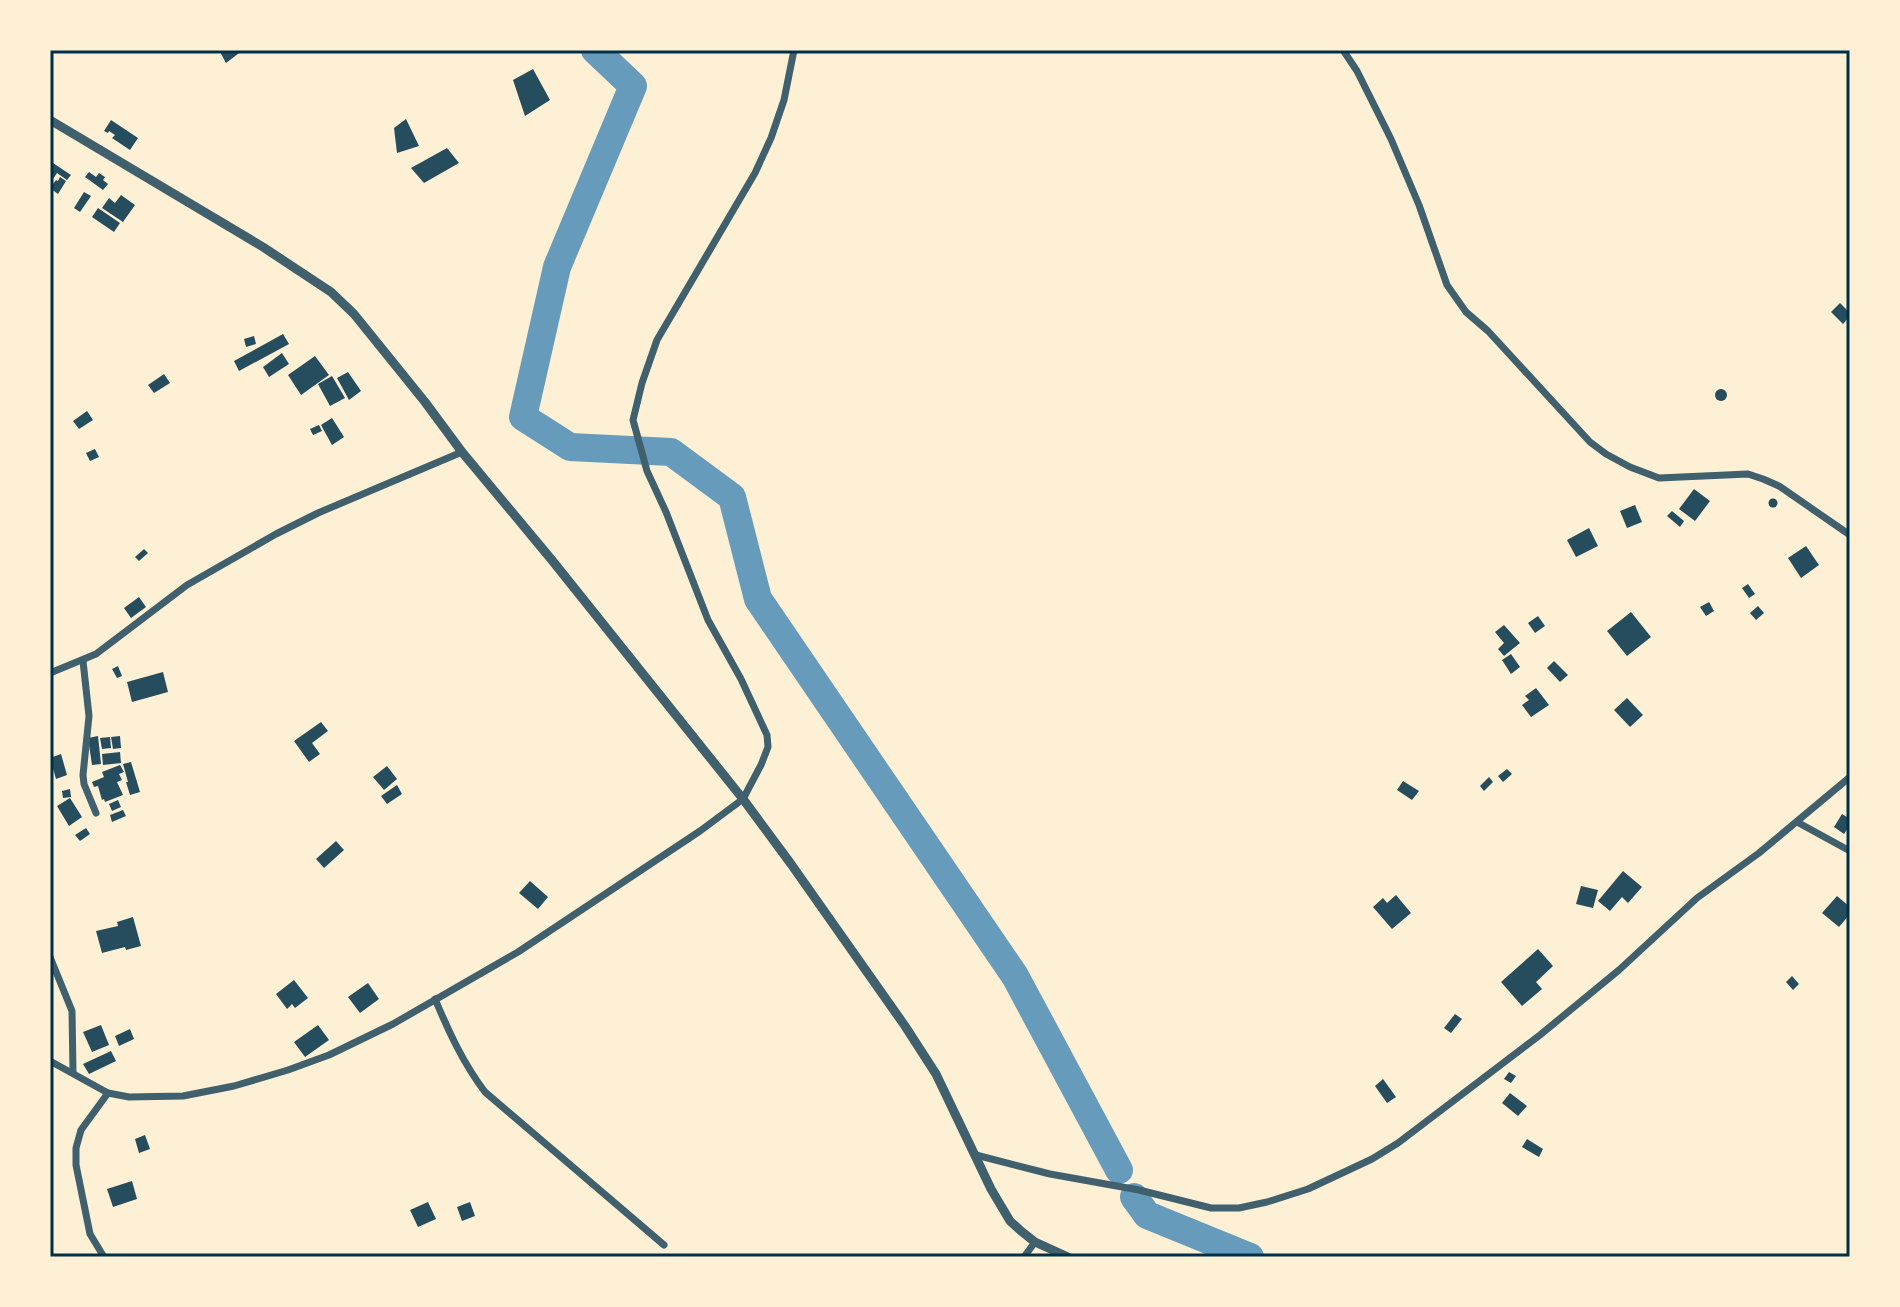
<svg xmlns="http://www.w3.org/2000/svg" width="1900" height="1307" font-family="'Space Grotesk',sans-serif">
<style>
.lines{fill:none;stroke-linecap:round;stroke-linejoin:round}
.river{stroke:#669bbc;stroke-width:28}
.building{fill:#264d5e}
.minor{stroke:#3f606c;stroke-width:7}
.tertiary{stroke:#3f606c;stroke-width:9}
.neatline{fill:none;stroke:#003049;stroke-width:3}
</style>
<rect width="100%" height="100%" fill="#fdf0d5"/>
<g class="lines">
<!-- river -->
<g class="river">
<polyline points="595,50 633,86 557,267 523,417 570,447 671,452 732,497 758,599 1015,976 1119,1170"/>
<polyline points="1134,1197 1147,1215 1250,1257"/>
</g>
</g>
<!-- building -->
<g class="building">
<polygon points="219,50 243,50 226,63"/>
<polygon points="533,69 550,100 525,116 513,80"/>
<polygon points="406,119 419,146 397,153 394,128"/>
<polygon points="111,120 138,138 130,150 112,138 115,135 109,131 108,133 104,131"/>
<polygon points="447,148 459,163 424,183 411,168"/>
<polygon points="50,161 71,175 67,180 57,173 53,179 50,176"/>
<polygon points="89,172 96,177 99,173 105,177 103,180 108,184 103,190 85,177"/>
<polygon points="60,177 66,181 58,194 50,188 56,180 58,181"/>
<polygon points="84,192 91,196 80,212 74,208"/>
<polygon points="121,195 135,205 123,222 102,208 109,198 115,203"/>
<polygon points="98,208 120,223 114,232 92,217"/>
<polygon points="1840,303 1850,313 1850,316 1843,324 1831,312"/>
<polygon points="283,334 289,344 239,371 234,361"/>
<polygon points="254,336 256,344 246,347 244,339"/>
<polygon points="282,353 289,364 269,377 263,367"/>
<polygon points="315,356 329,375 301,395 288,375"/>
<polygon points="348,372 361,391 349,400 337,378"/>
<polygon points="164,374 170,383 154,393 148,385"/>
<polygon points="332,376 345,398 330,406 318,384"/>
<circle cx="1721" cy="395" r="6"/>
<polygon points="87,411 93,420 79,429 73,421"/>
<polygon points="332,418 344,437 332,445 321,425"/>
<polygon points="319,425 322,431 313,435 310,429"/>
<polygon points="95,449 99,457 90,461 86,453"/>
<polygon points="1694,489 1710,501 1695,521 1679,509"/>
<circle cx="1773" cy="503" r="4.5"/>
<polygon points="1635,505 1642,522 1627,528 1620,511"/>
<polygon points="1672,511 1684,521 1680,527 1667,516"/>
<polygon points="1589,528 1598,546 1576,557 1567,540"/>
<polygon points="1806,546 1819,565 1801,578 1788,558"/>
<polygon points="144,549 148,553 139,561 135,557"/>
<polygon points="1748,584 1755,594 1749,598 1742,588"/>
<polygon points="139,597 146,607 131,618 124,608"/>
<polygon points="1709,602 1714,611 1706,616 1700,607"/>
<polygon points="1758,606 1764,613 1756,620 1750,613"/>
<polygon points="1631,612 1651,637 1627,656 1607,631"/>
<polygon points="1538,616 1545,626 1535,633 1528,623"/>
<polygon points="1504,625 1520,643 1504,656 1498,649 1504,643 1495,632"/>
<polygon points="1511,654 1520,667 1511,674 1502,660"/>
<polygon points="1554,661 1568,675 1560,682 1547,668"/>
<polygon points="118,666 122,676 117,678 112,669"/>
<polygon points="163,672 168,692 132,702 127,682"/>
<polygon points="1536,688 1549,705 1531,717 1522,705 1529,700 1525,696"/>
<polygon points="1627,698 1643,715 1630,727 1614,710"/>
<polygon points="321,722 328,731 312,743 320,754 309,762 294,741"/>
<polygon points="98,736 101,764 92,765 88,738"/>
<polygon points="120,736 121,748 113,749 111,737"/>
<polygon points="110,737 111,748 102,749 100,738"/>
<polygon points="120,752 121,763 103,765 102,754"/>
<polygon points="61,754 67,775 56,779 50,758"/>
<polygon points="131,762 140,792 130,795 126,782 128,782 123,764"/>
<polygon points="120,765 124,772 119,774 122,780 117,782 123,795 105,802 104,799 102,800 98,786 94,787 92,782 104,777 102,772"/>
<polygon points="387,766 397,779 384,790 373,777"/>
<polygon points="1507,769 1512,774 1503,782 1498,776"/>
<polygon points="1489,777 1493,782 1484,791 1480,786"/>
<polygon points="1403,781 1419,791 1412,800 1397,790"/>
<polygon points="397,785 402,794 387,804 381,796"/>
<polygon points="70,789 71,797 63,798 62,791"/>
<polygon points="70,798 82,817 69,826 57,806"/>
<polygon points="118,800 121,807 112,811 109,804"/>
<polygon points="123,810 126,816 112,822 110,815"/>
<polygon points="1842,814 1850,819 1850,825 1844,834 1834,827"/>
<polygon points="86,828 90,834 80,841 75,835"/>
<polygon points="336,841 344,850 324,868 316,859"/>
<polygon points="1623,871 1642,887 1628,903 1622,897 1610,911 1598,901"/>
<polygon points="530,881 548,897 538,909 519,893"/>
<polygon points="1581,886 1598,890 1593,908 1576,904"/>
<polygon points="1396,895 1411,913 1392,929 1373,907 1383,898 1387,903"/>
<polygon points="1837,896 1850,907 1850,914 1839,927 1822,913"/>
<polygon points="133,917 141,946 126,950 125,947 102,953 96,931 118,926 117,922"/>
<polygon points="1538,949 1553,966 1536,982 1542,989 1522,1006 1501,982"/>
<polygon points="1792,976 1799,984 1793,990 1786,982"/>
<polygon points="294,980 308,998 295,1008 292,1004 287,1009 276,994"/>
<polygon points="368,983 379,999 360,1013 348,997"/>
<polygon points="1455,1014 1462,1019 1451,1033 1444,1028"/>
<polygon points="101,1025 109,1045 92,1052 83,1032"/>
<polygon points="318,1025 329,1040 305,1057 294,1042"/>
<polygon points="130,1029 134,1039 119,1046 115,1036"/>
<polygon points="111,1051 116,1061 89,1074 83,1064"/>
<polygon points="1509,1072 1516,1076 1511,1083 1504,1079"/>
<polygon points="1383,1079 1396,1097 1387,1103 1375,1086"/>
<polygon points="1510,1093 1527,1106 1518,1116 1502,1103"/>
<polygon points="145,1135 150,1149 139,1153 135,1139"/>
<polygon points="1527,1139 1543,1149 1539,1157 1522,1147"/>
<polygon points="132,1181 137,1199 113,1207 107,1189"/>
<polygon points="428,1202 436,1219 418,1227 410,1210"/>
<polygon points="470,1202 475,1216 462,1221 457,1207"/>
</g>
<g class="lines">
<!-- minor -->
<g class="minor">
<polyline points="1343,50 1357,71 1391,139 1419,205 1447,285 1466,312 1488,331 1590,442 1606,454 1630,467 1659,478 1748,474 1763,479 1779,486 1850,535"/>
<polyline points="83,661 89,716 83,775 84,784 96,813"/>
<polyline points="50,673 96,654 187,585 276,534 318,513 462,452"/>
<polyline points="1797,822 1850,851"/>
<polyline points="50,957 72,1011 73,1072"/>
<path d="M435,999C449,1032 463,1063 485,1092L664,1245"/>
<polyline points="50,1061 108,1093 129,1097 183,1096 234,1086 288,1070 329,1055 393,1024 518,952 700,831 743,799 761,765 768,747 767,735 741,679 708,620 666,512 647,471 633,420 642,383 657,340 755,173 771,138 784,100 794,50"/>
<polyline points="976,1155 1050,1174 1139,1190 1211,1208 1239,1208 1267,1202 1308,1189 1372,1159 1398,1143 1540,1035 1619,970 1697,898 1759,853 1850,777"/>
<polyline points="104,1257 90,1234 76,1165 76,1148 81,1130 108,1093"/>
<polyline points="1024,1257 1035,1242"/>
</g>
<!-- tertiary -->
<polyline class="tertiary" points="50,120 263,247 331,292 354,314 425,402 462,452 551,559 743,799 791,864 905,1026 936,1074 991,1189 1010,1221 1021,1231 1035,1242 1068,1257"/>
</g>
<!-- border -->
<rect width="1900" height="1307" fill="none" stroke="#fdf0d5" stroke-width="104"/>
<rect x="52" y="52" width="1796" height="1203" class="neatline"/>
</svg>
